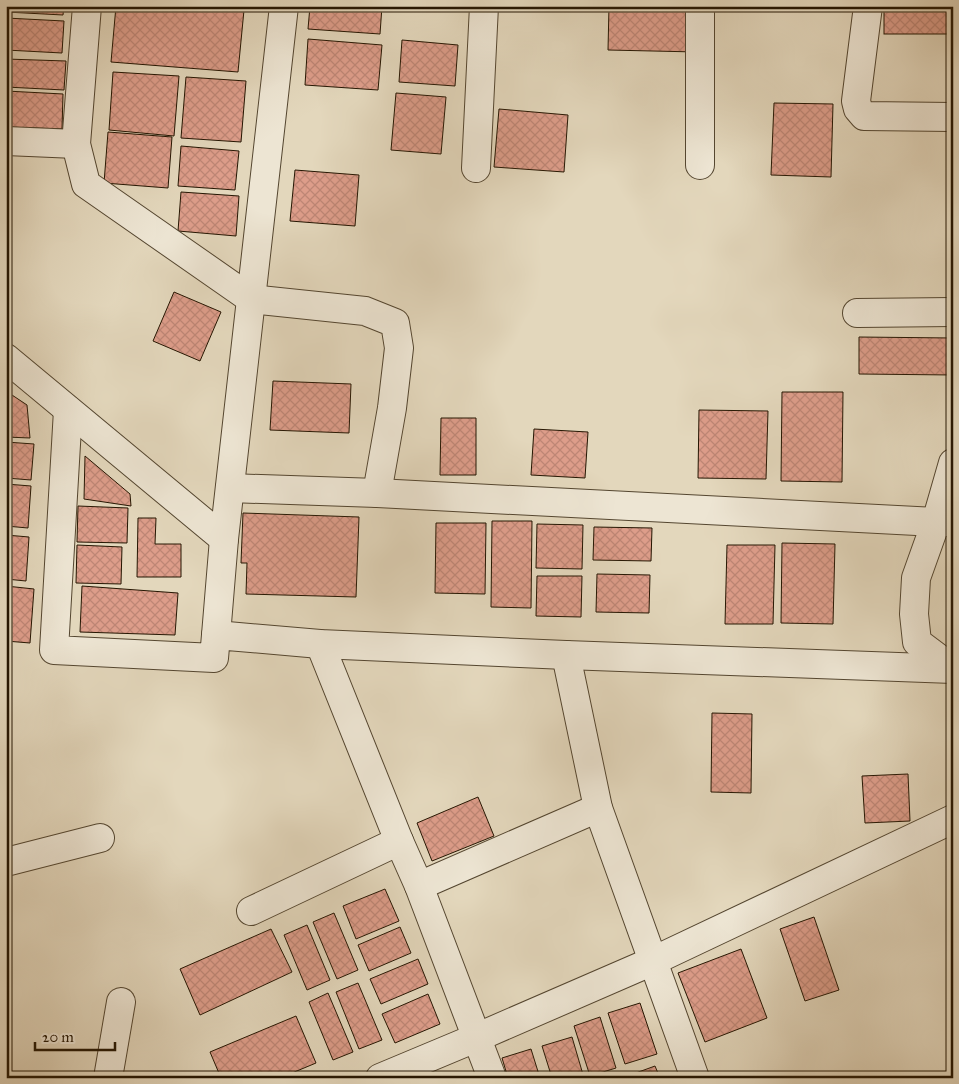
<svg xmlns="http://www.w3.org/2000/svg" width="959" height="1084" font-family="'IM FELL Great Primer',serif">
<style>
.building{fill:url(#building-cross-hatch);stroke:#251602}
.lines{fill:none;stroke-linecap:round;stroke-linejoin:round}
.minor-casing{stroke:#544630;stroke-width:30}
.minor{stroke:#ede5d3;stroke-width:28}
</style>
<defs>
<pattern id="building-cross-hatch" width="8" height="8" patternUnits="userSpaceOnUse" patternTransform="scale(1.25)"><rect width="8" height="8" fill="#dd9d8a"/><path d="M0 0l8 8M0 8l8-8" fill="none" stroke="#be8675"/></pattern>
</defs>
<rect width="100%" height="100%" fill="#e3d7bc"/>
<filter id="stains"><feTurbulence type="fractalNoise" baseFrequency=".004" numOctaves="4"/><feColorMatrix values="0 0 0 0 .2 0 0 0 0 .09 0 0 0 0 .02 0 0 0 .5 -.17"/></filter>
<radialGradient id="worn" r=".72"><stop offset=".6" stop-color="#630" stop-opacity="0"/><stop offset="1" stop-color="#630" stop-opacity=".3"/></radialGradient>
<!-- building -->
<g class="building">
<polygon points="6,6 64,6 63,15 6,12"/>
<polygon points="116,6 199,6 244,10 238,72 111,62"/>
<polygon points="310,6 382,6 380,34 308,29"/>
<polygon points="609,6 697,6 697,52 608,50"/>
<rect x="884" y="6" width="69" height="28"/>
<polygon points="6,18 64,21 62,53 6,50"/>
<polygon points="308,39 382,45 378,90 305,85"/>
<polygon points="402,40 458,45 455,86 399,82"/>
<polygon points="6,59 66,61 64,90 6,87"/>
<polygon points="113,72 179,76 174,136 109,130"/>
<polygon points="186,77 246,81 241,142 181,138"/>
<polygon points="6,91 63,94 62,129 6,127"/>
<polygon points="396,93 446,97 441,154 391,150"/>
<polygon points="774,103 833,104 831,177 771,175"/>
<polygon points="499,109 568,115 564,172 494,167"/>
<polygon points="108,132 172,137 168,188 104,183"/>
<polygon points="181,146 239,151 235,190 178,186"/>
<polygon points="295,170 359,175 355,226 290,221"/>
<polygon points="181,192 239,196 236,236 178,231"/>
<polygon points="174,292 221,312 200,361 153,341"/>
<polygon points="859,337 953,338 953,375 859,374"/>
<polygon points="273,381 351,384 349,433 270,430"/>
<polygon points="6,391 27,405 30,438 6,437"/>
<polygon points="782,392 843,392 842,482 781,481"/>
<polygon points="699,410 768,411 766,479 698,478"/>
<polygon points="441,418 476,418 476,475 440,475"/>
<polygon points="534,429 588,432 585,478 531,475"/>
<polygon points="6,442 34,444 31,480 6,478"/>
<polygon points="85,456 130,494 131,506 84,499"/>
<polygon points="6,484 31,486 28,528 6,526"/>
<polygon points="78,506 128,508 127,543 77,542"/>
<polygon points="243,513 359,517 356,597 246,594 247,563 241,563"/>
<polygon points="138,518 156,518 155,544 181,544 181,577 137,577"/>
<polygon points="492,521 532,521 531,608 491,607"/>
<polygon points="436,523 486,523 485,594 435,593"/>
<polygon points="537,524 583,525 582,569 536,568"/>
<polygon points="594,527 652,528 651,561 593,560"/>
<polygon points="6,535 29,537 26,581 6,579"/>
<polygon points="782,543 835,544 833,624 781,623"/>
<polygon points="77,545 122,547 121,584 76,583"/>
<polygon points="727,545 775,545 773,624 725,624"/>
<polygon points="597,574 650,575 649,613 596,612"/>
<polygon points="537,576 582,576 581,617 536,616"/>
<polygon points="6,586 34,589 30,643 6,641"/>
<polygon points="82,586 178,593 175,635 80,632"/>
<polygon points="712,713 752,714 751,793 711,792"/>
<polygon points="908,774 910,821 865,823 862,776"/>
<polygon points="478,797 494,836 432,861 417,823"/>
<polygon points="385,889 399,921 356,939 343,906"/>
<polygon points="334,913 358,970 337,979 313,922"/>
<polygon points="814,917 839,990 805,1001 780,929"/>
<polygon points="307,925 330,980 307,990 284,935"/>
<polygon points="400,927 411,953 369,971 358,945"/>
<polygon points="271,929 292,972 200,1015 180,969"/>
<polygon points="741,949 767,1018 705,1042 678,973"/>
<polygon points="418,959 428,984 381,1004 370,979"/>
<polygon points="358,983 382,1040 359,1049 336,992"/>
<polygon points="328,993 353,1052 333,1060 309,1002"/>
<polygon points="428,994 440,1024 395,1043 382,1014"/>
<polygon points="640,1003 657,1054 625,1064 608,1013"/>
<polygon points="296,1016 316,1063 280,1078 221,1078 210,1052"/>
<polygon points="600,1017 616,1068 590,1076 574,1026"/>
<polygon points="572,1037 584,1078 552,1078 542,1046"/>
<polygon points="531,1049 540,1078 508,1078 502,1058"/>
<polygon points="655,1066 660,1078 622,1078"/>
</g>
<g class="lines">
<defs>
<g id="minor">
<polyline points="87,6 76,144 86,184 251,299 365,311 395,323 399,348 392,408 377,493"/>
<polyline points="868,6 856,101 858,109 864,116 953,117"/>
<polyline points="6,141 76,144"/>
<polyline points="700,165 700,6"/>
<polyline points="476,168 484,6"/>
<polyline points="857,313 953,312"/>
<polyline points="6,358 224,539"/>
<polyline points="68,410 54,650 214,658 216,635 320,644 566,655 953,669"/>
<polyline points="953,463 936,522 916,578 914,614 917,642 953,669"/>
<polyline points="230,488 377,493 936,522 953,522"/>
<polyline points="216,635 224,539 284,6"/>
<polyline points="320,644 399,841 419,886 492,1078"/>
<polyline points="566,655 598,808 695,1078"/>
<polyline points="6,862 100,838"/>
<polyline points="419,886 598,808"/>
<polyline points="251,911 399,841"/>
<polyline points="108,1078 121,1002"/>
<polyline points="380,1078 478,1037 653,961 953,819"/>
</g>
</defs>
<!-- minor casing -->
<use href="#minor" class="minor-casing"/>
<!-- minor -->
<use href="#minor" class="minor"/>
</g>
<!-- margin -->
<rect width="959" height="1084" fill="none" stroke="#e3d7bc" stroke-width="25"/>
<rect x="8" y="8" width="944" height="1069" fill="none" stroke="#251602" stroke-width="2.5"/>
<rect x="12" y="12" width="934" height="1059" fill="none" stroke="#251602"/>
<!-- scale -->
<path d="M35 1042v8h80v-8" fill="none" stroke="#251602" stroke-width="2.5"/>
<text x="42" y="1042" font-size="15" fill="#251602" stroke="#ede5d3" stroke-width="4" paint-order="stroke">20 m</text>
<rect width="100%" height="100%" filter="url(#stains)"/>
<rect width="100%" height="100%" fill="url(#worn)"/>
</svg>
